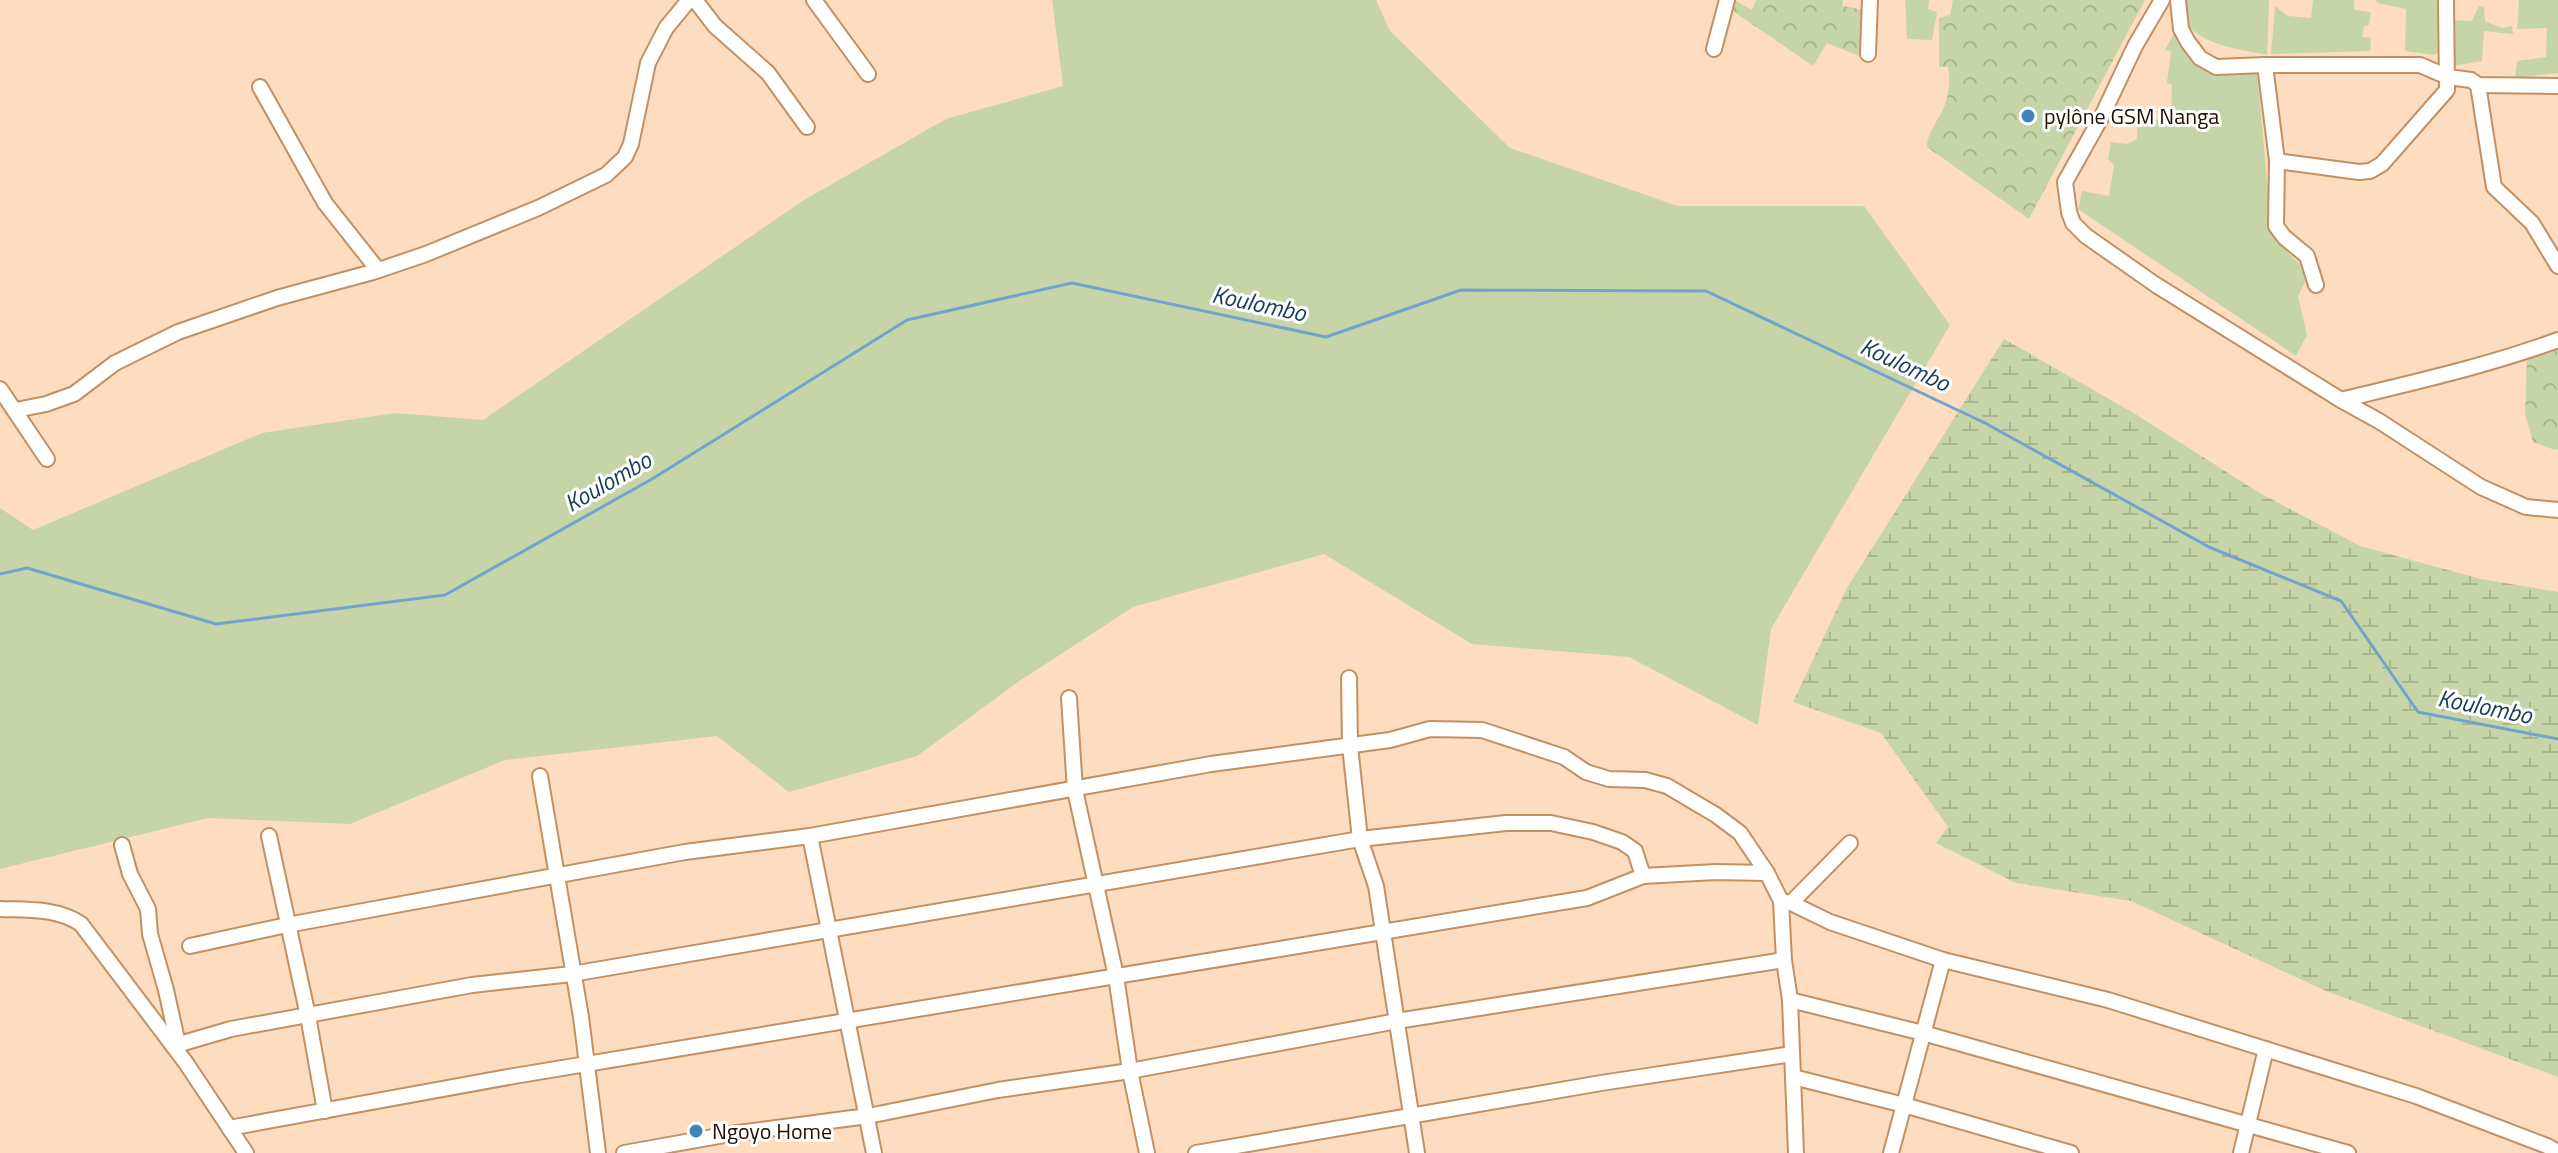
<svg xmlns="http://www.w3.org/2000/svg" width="2558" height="1153" font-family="'Titillium Web',sans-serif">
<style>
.green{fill:#c6d5a7}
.forest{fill:url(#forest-crowns)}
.wetland{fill:url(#wetland-marsh)}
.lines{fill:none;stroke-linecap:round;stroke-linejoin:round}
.stream{stroke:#71a4cc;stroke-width:3}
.minor-casing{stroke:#c39062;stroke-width:18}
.minor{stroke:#fff;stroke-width:14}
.poi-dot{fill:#3c85b9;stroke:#fff;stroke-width:3}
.labels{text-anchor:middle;stroke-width:6;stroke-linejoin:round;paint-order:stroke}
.poi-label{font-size:22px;fill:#220f00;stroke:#fff;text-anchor:start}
.water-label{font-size:24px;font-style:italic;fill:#153e5a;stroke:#fff}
</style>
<defs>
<pattern id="forest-crowns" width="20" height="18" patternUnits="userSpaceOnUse" patternTransform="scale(2)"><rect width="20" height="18" fill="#c6d5a7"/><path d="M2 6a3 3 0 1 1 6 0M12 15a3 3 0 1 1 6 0" fill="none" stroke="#aab68e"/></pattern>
<pattern id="wetland-marsh" width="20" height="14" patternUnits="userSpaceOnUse" patternTransform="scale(2)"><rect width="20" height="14" fill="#c6d5a7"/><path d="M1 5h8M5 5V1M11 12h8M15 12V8" fill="none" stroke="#aab68e"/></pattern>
</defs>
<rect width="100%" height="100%" fill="#fddcbf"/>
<!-- green -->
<g class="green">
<polygon points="1052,0 1376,0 1390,31 1510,148 1678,206 1864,206 1950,325 1771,629 1758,725 1629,657 1472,644 1324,554 1133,607 1018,682 917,756 789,792 717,736 505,760 350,824 208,818 0,869 0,508 33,530 262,433 395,413 483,420 804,200 946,119 1063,86"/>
<polygon points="1905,0 1929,0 1928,9 1937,12 1932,40 1907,39"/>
<path d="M2181,0H2269L2267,55C2235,48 2180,44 2181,0Z"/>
<polygon points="2313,0 2354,0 2355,10 2371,12 2369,25 2364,26 2362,37 2371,38 2370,51 2271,54 2275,6 2288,16 2311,18"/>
<polygon points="2376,0 2442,0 2444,51 2434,55 2405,51 2406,9 2377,3"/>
<polygon points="2519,0 2558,0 2558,73 2515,78 2517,61 2546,57 2547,28 2517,29"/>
<polygon points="2479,6 2484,7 2485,21 2502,28 2512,26 2513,34 2484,31 2482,61 2453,66 2452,20 2472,21"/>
<polygon points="2177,28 2202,70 2257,70 2272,236 2309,274 2298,296 2307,335 2296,356 2078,209 2082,191 2109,196 2114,165 2108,159 2111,142 2127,144 2137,139 2137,127 2150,125 2157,119 2171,118 2172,85 2167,83 2171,51 2165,50"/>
</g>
<!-- forest -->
<g class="forest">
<polygon points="1729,0 1734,0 1752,10 1756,0 1843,0 1842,6 1865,10 1866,20 1861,21 1864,32 1859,36 1866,40 1864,58 1827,43 1813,66 1727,7"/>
<path d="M1953,0H2145L2029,219L1927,147C1927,132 1939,120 1945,105C1949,92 1950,81 1948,67H1939V18L1950,15Z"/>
<polygon points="2558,343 2558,449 2555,450 2533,442 2525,414 2527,354"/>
</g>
<!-- wetland -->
<polygon class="wetland" points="2004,339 2132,412 2258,492 2360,546 2481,579 2558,592 2558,1077 2324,990 2131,901 2016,883 1936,843 1948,827 1881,733 1793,702 1847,588"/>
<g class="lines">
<!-- stream -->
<polyline class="stream" points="0,574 27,568 216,624 445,595 652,479 907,320 1072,283 1326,337 1461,290 1706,291 1985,423 2209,547 2341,601 2418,712 2558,739"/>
<defs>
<g id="minor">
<polyline points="695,0 715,26 768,73 807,127"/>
<polyline points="814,0 868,74"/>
<polyline points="2162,0 2135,46 2102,116 2065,182 2069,212 2073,223 2086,236 2156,285 2341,400 2379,421 2481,487 2526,507 2558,510"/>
<polyline points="2178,0 2181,29 2188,42 2200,58 2216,67 2265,65 2420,65 2448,77 2471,80 2478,85 2558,86"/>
<polyline points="1714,49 1727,0"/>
<polyline points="1868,54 1870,0"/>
<polyline points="2265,65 2277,161 2359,172 2370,171 2382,164 2447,90 2446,0"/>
<polyline points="2478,85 2494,187 2532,223 2558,266"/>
<polyline points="260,87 325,203 378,270"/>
<polyline points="2277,161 2276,226 2284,237 2307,256 2316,285"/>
<polyline points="0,389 47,459"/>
<path d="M2341,400C2415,382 2487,366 2558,340"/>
<polyline points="16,410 46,404 74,394 115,363 178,332 277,298 373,272 426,254 538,208 606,175 625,157 631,144 648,63 666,28 689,0"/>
<polyline points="1349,678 1350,746 1360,839 1376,886 1417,1153"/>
<polyline points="1069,698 1075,790 1116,976 1130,1071 1147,1153"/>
<polyline points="540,776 581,1017 598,1153"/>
<polyline points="269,836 308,1016 325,1111"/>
<polyline points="810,836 874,1153"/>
<polyline points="122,845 130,874 148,909 150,934 166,990 178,1044"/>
<polyline points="1781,901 1791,903 1830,922 1943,960 2108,1000 2416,1096 2547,1146 2558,1152"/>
<polyline points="1791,903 1850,843"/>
<path d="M0,909C28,910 57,908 81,924L186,1063L246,1153"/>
<polyline points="190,946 287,925 685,852 810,836 1211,764 1390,740 1430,729 1482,730 1564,757 1586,772 1609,779 1645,780 1667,786 1716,815 1740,833 1767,873 1781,901 1784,960 1790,1000 1796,1153"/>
<polyline points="1790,1000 1923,1033 2348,1153"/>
<polyline points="173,1046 231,1029 472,985 572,974 1360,839 1506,823 1551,823 1593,832 1622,842 1635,851 1643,876"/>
<polyline points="1793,1077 1904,1105 2071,1153"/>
<polyline points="229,1128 514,1076 1587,898 1643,876 1716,872 1767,873"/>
<polyline points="624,1153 730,1134 868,1116 998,1090 1130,1071 1397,1021 1784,960"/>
<polyline points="1196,1153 1601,1083 1792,1054"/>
<polyline points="1891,1153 1943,960"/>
<polyline points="2241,1153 2266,1049"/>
</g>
</defs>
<!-- minor casing -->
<use href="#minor" class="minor-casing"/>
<!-- minor -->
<use href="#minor" class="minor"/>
</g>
<!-- markers -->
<g class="poi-dot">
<circle cx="2028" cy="116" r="8"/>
<circle cx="696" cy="1131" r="8"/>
</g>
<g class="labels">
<!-- poi labels -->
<g class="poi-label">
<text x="2044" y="124">pylône GSM Nanga</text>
<text x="712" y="1139">Ngoyo Home</text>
</g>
<!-- water labels -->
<g class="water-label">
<text transform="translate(1259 304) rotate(12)" y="8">Koulombo</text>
<text transform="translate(1905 365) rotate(25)" y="8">Koulombo</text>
<text transform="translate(608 482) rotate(-30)" y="8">Koulombo</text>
<text transform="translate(2485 707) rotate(11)" y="8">Koulombo</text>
</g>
</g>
</svg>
